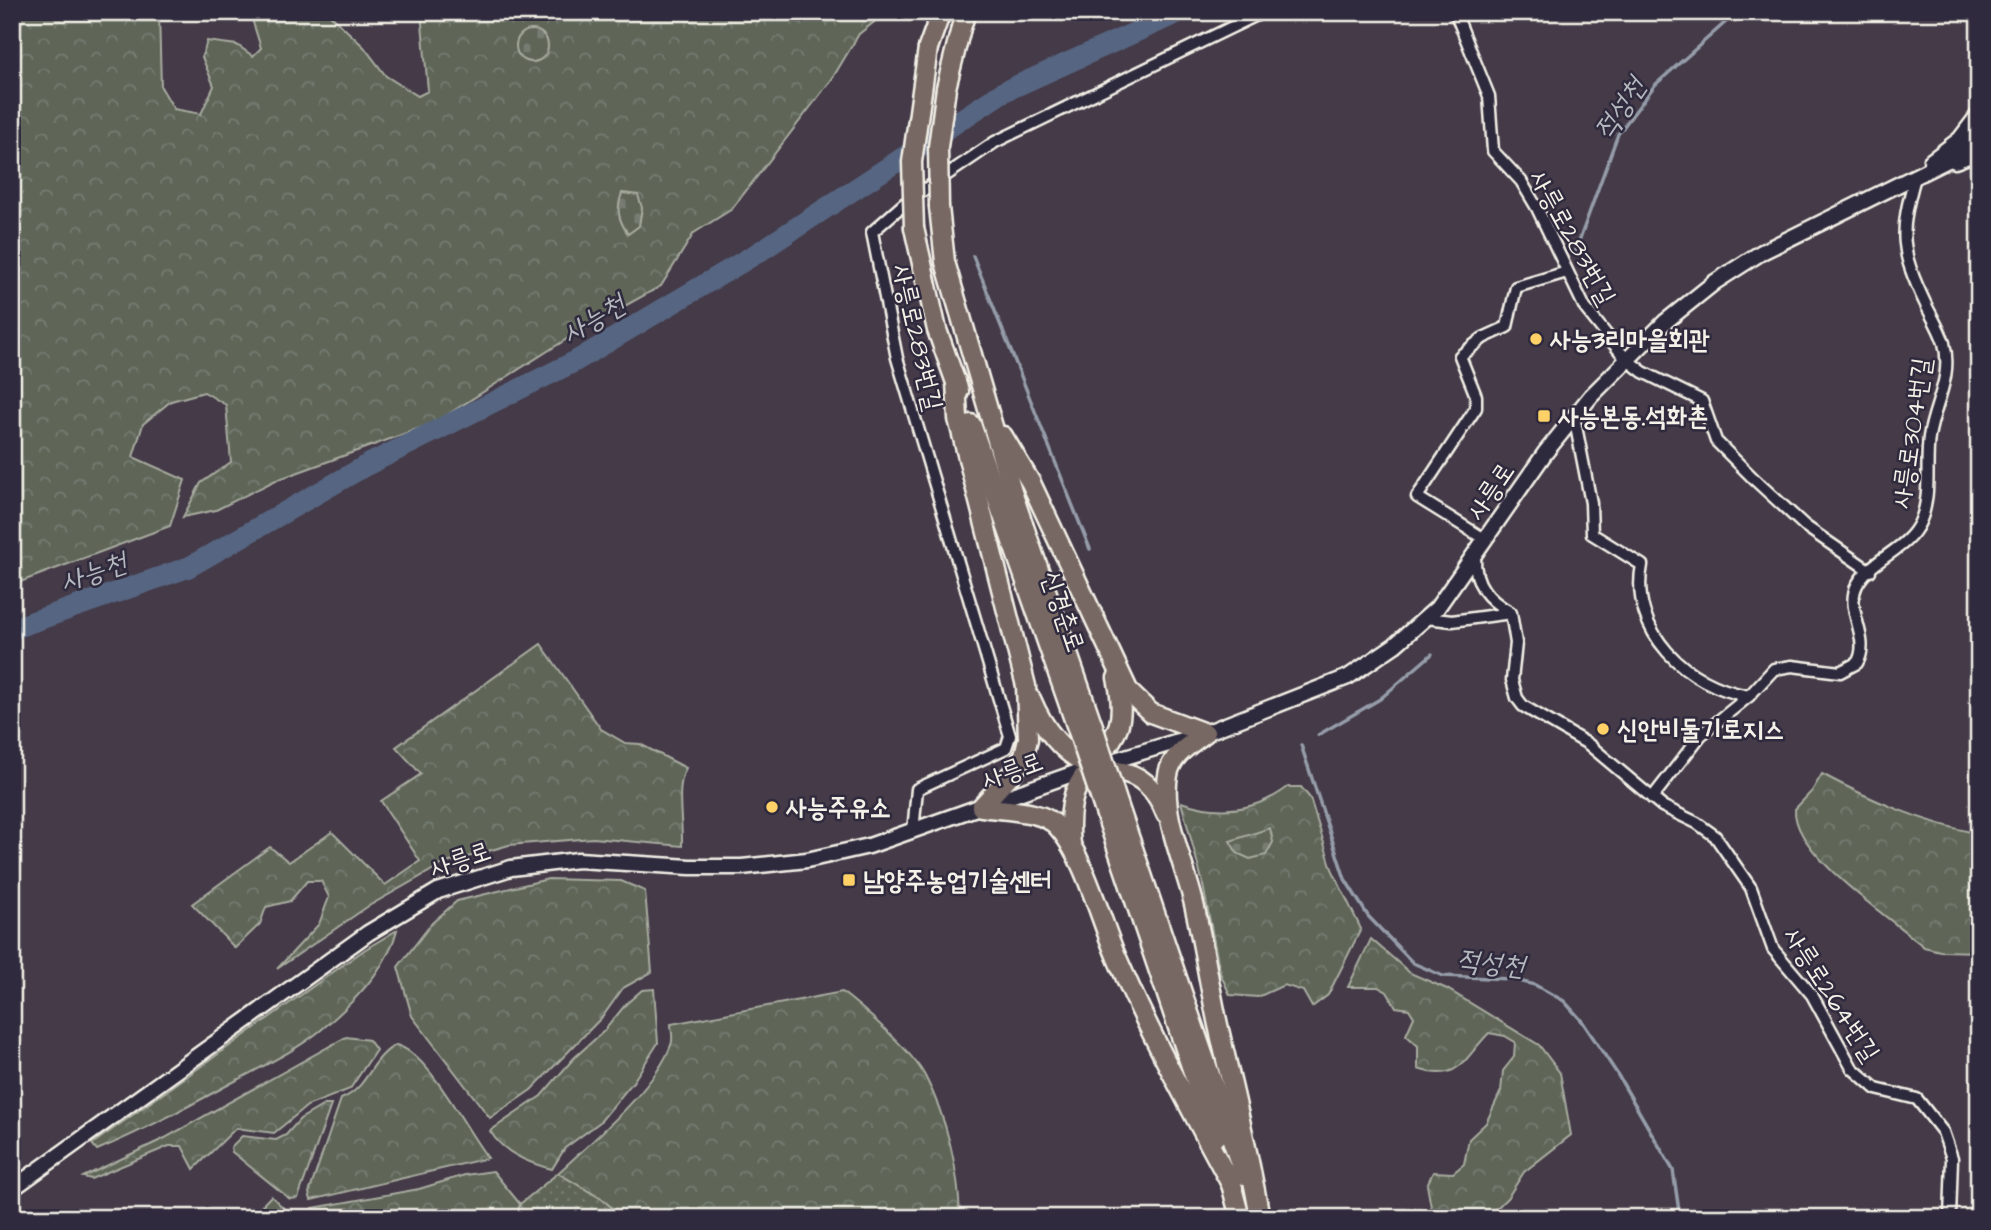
<svg xmlns="http://www.w3.org/2000/svg" width="1991" height="1230" font-family="'Architects Daughter','Poor Story',sans-serif">
<style>
.grass{fill:url(#grass-dots);stroke:#a9aca0;stroke-width:2}
.forest{fill:url(#forest-crowns);stroke:#a9aca0;stroke-width:2}
.cemetery{fill:url(#cemetery-stones);stroke:#a9aca0;stroke-width:2}
.lines{fill:none;stroke-linecap:round;stroke-linejoin:round}
.stream{stroke:#969daa;stroke-width:3.5}
.river{stroke:#576581;stroke-width:21}
.street-casing{stroke:#f4f1e8;stroke-width:15}
.secondary-casing{stroke:#f4f1e8;stroke-width:19}
.highway-casing{stroke:#f4f1e8;stroke-width:23}
.street{stroke:#2f2a3d;stroke-width:10}
.secondary{stroke:#2f2a3d;stroke-width:14}
.highway{stroke:#776864;stroke-width:18}
.highway-bridge-casing{stroke:#f4f1e8;stroke-width:23;stroke-linecap:butt}
.highway-bridge{stroke:#776864;stroke-width:18}
.poi-dot{fill:#ffd166;stroke:#2f2a3d;stroke-width:2.5}
.labels{text-anchor:middle;stroke-width:5;stroke-linejoin:round;paint-order:stroke}
.street-label{font-size:26px;fill:#f4f1e8;stroke:#2f2a3d}
.poi-label{font-size:26px;font-weight:bold;fill:#f4f1e8;stroke:#2f2a3d;text-anchor:start}
.water-label{font-size:28px;font-style:italic;fill:#b5b9bf;stroke:#2f2a3d}
</style>
<defs>
<pattern id="grass-dots" width="8" height="8" patternUnits="userSpaceOnUse" patternTransform="scale(1.75)"><rect width="8" height="8" fill="#5e6659"/><path d="M2 2h.1M6 6h.1" fill="none" stroke="#767c71" stroke-width="1.8" stroke-linecap="round"/></pattern>
<pattern id="forest-crowns" width="20" height="18" patternUnits="userSpaceOnUse" patternTransform="scale(1.75)"><rect width="20" height="18" fill="#5e6659"/><path d="M2 6a3 3 0 1 1 6 0M12 15a3 3 0 1 1 6 0" fill="none" stroke="#767c71"/></pattern>
<pattern id="cemetery-stones" width="16" height="16" patternUnits="userSpaceOnUse" patternTransform="scale(1.75)"><rect width="16" height="16" fill="#5e6659"/><path d="M2 7V4a2 2 0 0 1 4 0v3zM10 15v-3a2 2 0 0 1 4 0v3z" fill="#767c71"/></pattern>
</defs>
<rect width="100%" height="100%" fill="#443a48"/>
<filter id="ink" filterUnits="userSpaceOnUse"><feTurbulence type="fractalNoise" baseFrequency=".0143" numOctaves="2"/><feDisplacementMap in="SourceGraphic" scale="14" xChannelSelector="R" yChannelSelector="G"/><feConvolveMatrix kernelMatrix="1 2 1 2 8 2 1 2 1" color-interpolation-filters="sRGB"/></filter>
<g filter="url(#ink)">
<!-- grass -->
<polygon class="grass" points="558,1173 602,1199 624,1218 516,1218 520,1204"/>
<!-- forest -->
<g class="forest">
<polygon points="12,12 159,12 161,87 174,109 201,114 214,86 202,57 207,41 237,45 253,56 261,48 252,19 245,12 327,12 364,47 386,76 418,96 428,91 421,12 887,12 859,34 832,79 732,209 694,233 661,286 581,330 434,423 274,481 216,510 183,517 201,483 231,462 226,405 204,392 171,401 143,424 133,457 185,480 170,526 12,585 12,47 16,43 12,32"/>
<path d="M541,644L601,729L625,743L640,744L686,768C675,787 683,822 682,846L593,838L509,845L443,864L367,907L277,969L319,924L329,897L321,881H307L290,901L266,907L260,924L235,948L192,904L270,847L289,862L332,832L385,885L420,861L381,801L421,774L396,747Z"/>
<path d="M1822,774C1873,801 1922,822 1979,834V952L1940,951L1924,947C1891,918 1792,854 1795,809L1812,791Z"/>
<path d="M1288,787H1301L1310,798L1332,869L1361,929L1328,995L1312,1007L1303,991L1284,985L1258,997L1230,995L1220,973L1202,880L1181,802C1219,815 1256,811 1288,787Z"/>
<polygon points="548,879 621,881 645,891 652,972 623,988 603,1016 531,1090 490,1118 412,1016 398,967 432,923 457,901"/>
<path d="M397,930C388,966 356,1000 328,1024C303,1047 267,1064 237,1080C191,1105 145,1130 97,1150L92,1144L364,950Z"/>
<path d="M1371,939L1410,973L1447,989L1539,1045L1560,1073L1571,1135L1524,1172L1508,1197L1487,1218H1433L1427,1185L1433,1172L1453,1173L1464,1164L1469,1139L1486,1123L1501,1091L1503,1071L1514,1057L1515,1042L1505,1036L1489,1033C1464,1058 1460,1083 1418,1069V1046L1406,1035L1414,1017L1409,1009L1396,1007L1387,992L1378,987H1348Z"/>
<path d="M654,989L658,1043L633,1082L600,1122L565,1148L552,1169C528,1163 503,1153 490,1131L541,1096L574,1058L604,1031L626,1004L642,990Z"/>
<path d="M842,992C864,1009 913,1052 925,1076C947,1118 959,1171 960,1218H624L602,1199L558,1173C593,1140 655,1089 671,1045C674,1039 671,1030 671,1024Z"/>
<polygon points="346,1037 369,1040 376,1050 350,1089 307,1106 274,1133 236,1128 194,1169 182,1146 169,1146 91,1179 83,1177 165,1138"/>
<path d="M396,1045C429,1053 465,1129 488,1158L311,1200L309,1193L341,1099C369,1088 370,1058 396,1045Z"/>
<polygon points="324,1105 331,1105 298,1198 290,1199 232,1152 231,1147 242,1136 276,1140 286,1135 300,1119"/>
<polygon points="493,1171 520,1204 516,1218 317,1218 313,1208 419,1189 465,1175"/>
<polygon points="271,1196 294,1218 250,1218"/>
</g>
<!-- cemetery -->
<g class="cemetery">
<circle cx="532" cy="46" r="16"/>
<path d="M622,193L638,195L642,208L639,226L628,234C618,219 616,210 622,193Z"/>
<polygon points="1270,828 1273,842 1266,855 1250,859 1237,853 1230,841"/>
</g>
<g class="lines">
<!-- stream -->
<g class="stream">
<polyline points="1575,252 1618,134 1655,85 1737,12"/>
<polyline points="973,256 1090,549"/>
<polyline points="1318,735 1380,699 1432,654"/>
<polyline points="1301,745 1345,879 1368,916 1413,963 1443,976 1511,979 1535,985 1564,1001 1582,1021 1616,1072 1673,1170 1680,1218"/>
</g>
<!-- river -->
<polyline class="river" points="12,629 189,567 367,465 574,362 759,252 1003,92 1180,12"/>
<defs>
<g id="street">
<polyline points="1455,12 1489,96 1493,151 1521,181 1537,208 1585,308 1626,359 1643,372 1702,401 1716,441 1754,479 1805,526 1870,571"/>
<path d="M1574,416L1591,503L1592,534L1642,565C1629,632 1687,686 1749,696"/>
<polyline points="1486,540 1417,497 1476,408 1476,396 1460,356 1483,338 1507,327 1516,287 1567,272"/>
<path d="M1475,557C1474,584 1488,600 1510,612"/>
<polyline points="1426,618 1452,621 1511,613 1516,643 1512,680 1517,698 1523,706 1588,744 1662,806 1697,823 1715,836 1751,888 1773,949 1812,995 1852,1068 1876,1089 1917,1099 1943,1132 1952,1158 1950,1218"/>
<path d="M1652,798L1701,735L1749,696L1774,669L1792,666L1840,672L1857,663C1872,639 1844,610 1857,585C1871,558 1907,551 1920,522C1932,496 1925,464 1929,437C1934,404 1953,378 1944,343C1940,330 1932,317 1926,305C1900,251 1899,234 1915,177"/>
<polyline points="913,832 917,789 1006,748 1010,736 897,358 872,232 905,203 995,142 1263,12"/>
</g>
<g id="secondary">
<polyline points="1931,161 1960,139 1979,114"/>
<polyline points="1955,161 1979,152"/>
<polyline points="12,1189 368,933 438,891 511,868 578,860 690,867 742,867 807,860 869,846 1092,767 1205,733 1348,677 1395,645 1437,608 1545,453 1591,396 1665,322 1715,282 1762,252 1954,157 1979,133"/>
</g>
<g id="highway">
<polyline points="961,28 966,12"/>
<polyline points="928,48 941,12"/>
<polyline points="939,207 945,262 1013,495 1093,726"/>
<polyline points="914,228 937,330 959,391"/>
<path d="M956,381L958,419L1026,686L1028,739L1024,755L1014,771L981,807C1003,811 1042,809 1058,827C1084,855 1101,922 1117,958C1151,1037 1193,1113 1233,1188"/>
<polyline points="971,424 1078,731"/>
<polyline points="1003,436 1031,483 1129,692 1151,713 1205,733"/>
<path d="M1031,699C1043,728 1061,752 1090,766C1097,770 1108,770 1117,771C1142,774 1157,791 1166,814"/>
<path d="M1205,733C1190,745 1171,755 1168,775C1161,814 1184,863 1193,900C1203,941 1209,984 1218,1025C1233,1090 1249,1153 1260,1218"/>
<polyline points="1118,804 1244,1175"/>
<polyline points="1104,809 1215,1137"/>
<path d="M1071,845C1069,825 1069,803 1078,785C1105,739 1131,741 1117,678"/>
<polyline points="1230,1180 1240,1218"/>
</g>
</defs>
<!-- street casing -->
<use href="#street" class="street-casing"/>
<!-- secondary casing -->
<use href="#secondary" class="secondary-casing"/>
<!-- highway casing -->
<use href="#highway" class="highway-casing"/>
<!-- street -->
<use href="#street" class="street"/>
<!-- secondary -->
<use href="#secondary" class="secondary"/>
<!-- highway -->
<use href="#highway" class="highway"/>
<defs>
<g id="highway-bridge">
<polyline points="939,207 938,147 946,88 961,28"/>
<polyline points="914,228 912,162 928,48"/>
<polyline points="1093,726 1118,804"/>
<polyline points="1078,731 1104,809"/>
</g>
</defs>
<!-- highway-bridge casing -->
<use href="#highway-bridge" class="highway-bridge-casing"/>
<!-- highway-bridge -->
<use href="#highway-bridge" class="highway-bridge"/>
</g>
</g>
<!-- markers -->
<g class="poi-dot">
<circle cx="1536" cy="339" r="7"/>
<rect x="1537" y="409" width="14" height="14" rx="3.5"/>
<circle cx="1603" cy="729" r="7"/>
<circle cx="772" cy="807" r="7"/>
<rect x="842" y="873" width="14" height="14" rx="3.5"/>
</g>
<g class="labels">
<!-- street labels -->
<g class="street-label">
<text transform="translate(1573 237) rotate(61)" y="9">사릉로283번길</text>
<text transform="translate(918 337) rotate(77)" y="9">사릉로283번길</text>
<text transform="translate(1911 433) rotate(-82)" y="9">사릉로304번길</text>
<text transform="translate(1490 491) rotate(-56)" y="9">사릉로</text>
<text transform="translate(1064 611) rotate(71)" y="9">신경춘로</text>
<text transform="translate(1012 770) rotate(-20)" y="9">사릉로</text>
<text transform="translate(460 859) rotate(-19)" y="9">사릉로</text>
<text transform="translate(1832 994) rotate(57)" y="9">사릉로264번길</text>
</g>
<!-- poi labels -->
<g class="poi-label">
<text x="1550" y="348">사능3리마을회관</text>
<text x="1558" y="425">사능본동.석화촌</text>
<text x="1617" y="738">신안비둘기로지스</text>
<text x="786" y="816">사능주유소</text>
<text x="863" y="889">남양주농업기술센터</text>
</g>
<!-- water labels -->
<g class="water-label">
<text transform="translate(1619 108) rotate(-56)" y="10">적성천</text>
<text transform="translate(593 318) rotate(-31)" y="10">사능천</text>
<text transform="translate(93 571) rotate(-19)" y="10">사능천</text>
<text transform="translate(1491 962) rotate(6)" y="10">적성천</text>
</g>
</g>
<!-- margin -->
<rect width="1991" height="1230" fill="none" stroke="#2f2a3d" stroke-width="42"/>
<rect x="21" y="21" width="1949" height="1188" fill="none" stroke="#f4f1e8" stroke-width="2.5" filter="url(#ink)"/>
</svg>
